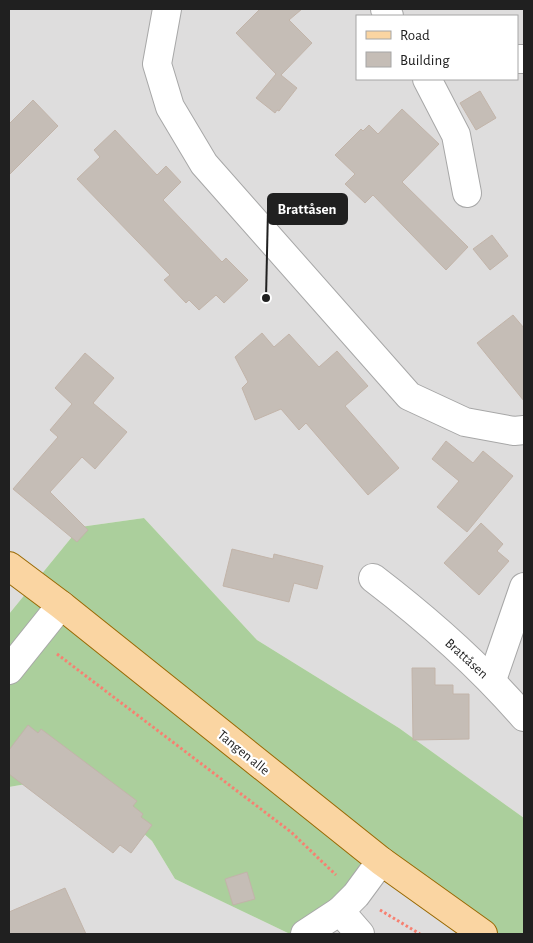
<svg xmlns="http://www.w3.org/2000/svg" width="533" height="943" font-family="'Alegreya Sans',sans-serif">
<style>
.residential{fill:#dedddd;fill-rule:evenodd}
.forest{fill:#abcf9c}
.building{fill:#c5bdb6;stroke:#c2b4a9}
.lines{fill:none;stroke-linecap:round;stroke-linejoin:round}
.minor-casing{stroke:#a7a7a7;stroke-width:30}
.major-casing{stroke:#996903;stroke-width:30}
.path{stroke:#f78071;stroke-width:3;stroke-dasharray:2.5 2.5;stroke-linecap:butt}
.minor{stroke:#fff;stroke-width:28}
.major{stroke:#fad5a2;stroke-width:28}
.labels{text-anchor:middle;stroke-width:4.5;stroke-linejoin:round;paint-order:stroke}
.street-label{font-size:14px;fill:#202020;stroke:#fff}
.leader{fill:none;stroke:#202020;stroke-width:2}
.callout-dot{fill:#202020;stroke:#fff;stroke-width:2}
.callout{fill:#202020;stroke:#202020;stroke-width:2}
.callout-label{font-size:15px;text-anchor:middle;font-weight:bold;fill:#fff}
</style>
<rect width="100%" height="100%" fill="#f0ede7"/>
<!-- residential -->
<g class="residential">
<path d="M9,9H524V818L399,728L257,640L144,518L80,527L9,614ZM357,16H517V79H357Z"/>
<polygon points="78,775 152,841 175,879 290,934 9,934 9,787"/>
<polygon points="385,872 466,934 323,934"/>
</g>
<!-- forest -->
<polygon class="forest" points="144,518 257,640 399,728 524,818 524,934 466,934 385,873 323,934 290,934 175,879 152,841 78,775 9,787 9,614 80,527"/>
<!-- building -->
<g class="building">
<polygon points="260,9 302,9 289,20 312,43 281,75 297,88 279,111 277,110 275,113 256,98 276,74 236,33"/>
<polygon points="480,91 496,118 476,130 460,103"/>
<polygon points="33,100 58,126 9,175 9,124"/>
<polygon points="402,109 439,144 402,182 468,247 446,270 373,195 365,203 345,184 355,174 335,155 361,129 363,131 369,125 378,134"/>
<polygon points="115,130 157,175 166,166 181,182 163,200 222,262 226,258 248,280 224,303 216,295 199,310 189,300 186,303 164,280 170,275 77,179 100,157 94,150"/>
<polygon points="492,235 508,256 490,270 473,249"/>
<polygon points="513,315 524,328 524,401 477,343"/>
<polygon points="262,333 274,347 289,334 319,367 337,351 368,386 345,406 399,468 368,495 306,423 299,430 281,409 255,420 242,388 248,382 235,357"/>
<polygon points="85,353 114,378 93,403 127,432 95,469 82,457 50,492 88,530 77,542 13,489 58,437 50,430 72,404 55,388"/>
<polygon points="446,441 473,463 483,451 513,476 467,532 437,507 459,481 432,459"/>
<polygon points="481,523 503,544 497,551 509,561 479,595 444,563"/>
<polygon points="232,549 273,559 274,554 323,566 317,589 294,583 289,602 223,586"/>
<polygon points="412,668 435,668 435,685 453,685 453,694 469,694 469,739 413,740"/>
<polygon points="28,725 38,733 41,729 137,801 133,806 143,814 141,817 152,825 131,853 120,845 113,853 9,774 9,750"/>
<polygon points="247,872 255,899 233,905 225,879"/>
<polygon points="65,888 86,934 9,934 9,912"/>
</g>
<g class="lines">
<defs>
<g id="minor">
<polyline points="167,9 157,64 170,107 204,164 409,396 465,422 514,431 524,430"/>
<polyline points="385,9 389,16"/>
<polyline points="517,59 524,59"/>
<polyline points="427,79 456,135 467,193"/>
<path d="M373,578C428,620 479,665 524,717"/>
<polyline points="9,670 61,605"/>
<polyline points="492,680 524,587"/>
<polyline points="305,934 340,911"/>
<polyline points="360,934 340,911 356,895 381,861"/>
</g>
<polyline id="major" points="9,566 61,605 381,861 483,934"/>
</defs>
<!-- minor casing -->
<use href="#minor" class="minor-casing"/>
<!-- major casing -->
<use href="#major" class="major-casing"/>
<!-- path -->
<g class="path">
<polyline points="57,654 291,832 336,875"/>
<polyline points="380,910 420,934"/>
</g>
<!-- minor -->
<use href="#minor" class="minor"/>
<!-- major -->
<use href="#major" class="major"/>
</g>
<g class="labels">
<!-- street labels -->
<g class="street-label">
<text transform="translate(467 658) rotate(42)" y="5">Brattåsen</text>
<text transform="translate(244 752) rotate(39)" y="5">Tangen alle</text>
</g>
</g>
<!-- callouts -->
<path class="leader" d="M266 298L268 209"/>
<circle class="callout-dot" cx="266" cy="298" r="5"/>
<rect class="callout" x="268" y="194" width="79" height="30" rx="5"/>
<g class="callout-label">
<text x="307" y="214">Brattåsen</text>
</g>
<!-- border -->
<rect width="533" height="943" fill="none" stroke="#202020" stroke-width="20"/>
<!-- legend -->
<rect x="356" y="15" width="162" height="65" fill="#ffffff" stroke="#a6a6a6"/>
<rect x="366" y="31" width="25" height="8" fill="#fad5a2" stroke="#a6a6a6"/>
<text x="400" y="40" font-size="15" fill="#202020">Road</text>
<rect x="366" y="52" width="25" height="15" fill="#c5bdb6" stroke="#a6a6a6"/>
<text x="400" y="65" font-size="15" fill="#202020">Building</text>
</svg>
